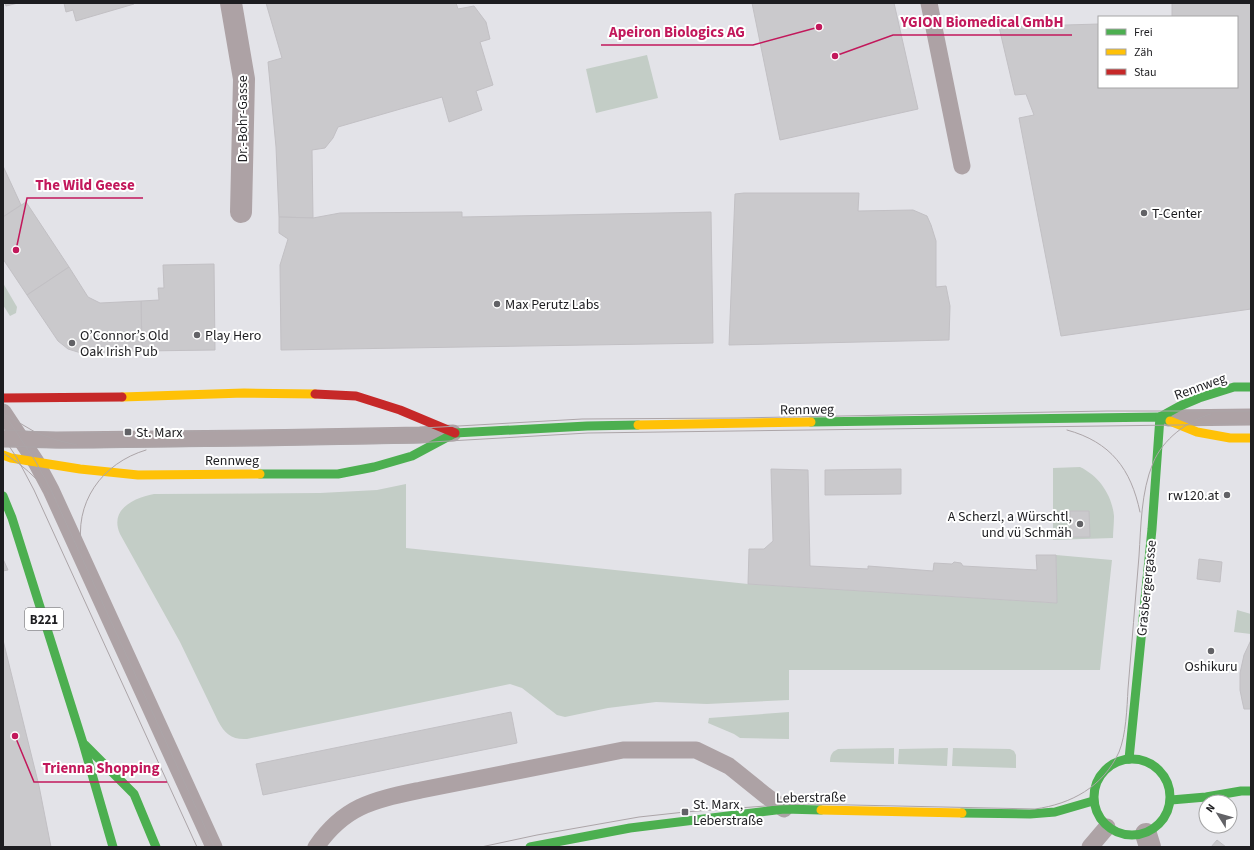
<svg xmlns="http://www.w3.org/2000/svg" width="1254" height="850" font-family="'Source Sans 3',sans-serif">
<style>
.green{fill:#c3cdc6}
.building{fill:#cac9cc;stroke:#c2c0c4}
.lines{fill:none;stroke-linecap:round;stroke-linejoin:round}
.lane{stroke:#ada2a5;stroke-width:17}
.street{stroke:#ada2a5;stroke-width:22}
.fast{stroke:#4caf50;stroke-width:9}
.slow{stroke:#ffc107;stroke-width:9}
.jam{stroke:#c62828;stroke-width:9}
.tram{stroke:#aca5a8;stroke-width:1}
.poi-dot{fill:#626266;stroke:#fff;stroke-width:1.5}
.labels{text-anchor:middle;stroke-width:4;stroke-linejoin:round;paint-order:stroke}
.shield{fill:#fff;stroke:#616163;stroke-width:1}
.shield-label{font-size:13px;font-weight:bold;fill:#1d1d20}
.street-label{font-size:14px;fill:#1d1d20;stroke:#fff}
.poi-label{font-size:14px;fill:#1d1d20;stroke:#fff;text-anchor:start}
.leader{fill:none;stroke:#c2185b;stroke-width:1.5}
.callout-dot{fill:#c2185b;stroke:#fff;stroke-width:1.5}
.callout-label{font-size:15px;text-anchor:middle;font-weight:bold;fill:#c2185b;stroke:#fff;stroke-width:4;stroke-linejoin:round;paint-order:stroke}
</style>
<rect width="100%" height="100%" fill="#e3e3e8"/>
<!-- green -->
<g class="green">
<polygon points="647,55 658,98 596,113 586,69"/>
<polygon points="3,283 17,307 16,313 10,316 3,305"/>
<path d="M1080,467C1099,476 1112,495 1114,516C1114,524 1113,531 1113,538L1053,540V468Z"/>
<path d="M406,484V548L748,584L1057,603L1056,555L1112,560L1100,670H789V700L707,704L656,702L608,708L565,717L557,715L522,688L510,684L247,739C232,740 225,734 218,721L180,642L120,534C109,509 134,498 154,494L320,493L377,490Z"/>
<polygon points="1237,610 1251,614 1251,634 1234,632"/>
<polygon points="789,712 789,739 740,738 734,734 708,723 709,718"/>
<path d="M894,748V764L830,762C830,755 832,752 838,749Z"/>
<polygon points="948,748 947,766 898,764 899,749"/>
<polygon points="953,748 1010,749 1014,751 1016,755 1016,768 952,766"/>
</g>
<!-- building -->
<g class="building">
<polygon points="5,3 18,3 6,6"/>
<polygon points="64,3 134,3 134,4 76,21 73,10 66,12"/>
<polygon points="266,3 456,3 458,9 474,6 486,22 490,39 480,42 493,85 476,91 482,110 449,122 442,97 338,127 333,138 325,148 312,150 313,218 279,217 276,147 268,62 282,58"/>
<polygon points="752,3 894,3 918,109 780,140"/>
<polygon points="1172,3 1251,3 1251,309 1061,336 1019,118 1034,115 1026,94 1015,95 999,27 1099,24 1099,87 1237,87 1237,17 1172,17"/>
<polygon points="3,166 21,205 3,217"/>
<polygon points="744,193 859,193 858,211 913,210 927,216 931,225 936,241 936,287 946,286 950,306 949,340 729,345 735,194"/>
<polygon points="26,202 69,267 27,295 3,259 3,217"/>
<polygon points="462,212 462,217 711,212 713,343 281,350 280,265 288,239 279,233 279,217 313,218 340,213"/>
<polygon points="214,264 215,350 142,351 141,301 159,300 158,288 164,288 163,265"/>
<polygon points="69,267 88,297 100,303 141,301 142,351 81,353 68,349 58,341 27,295"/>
<polygon points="771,469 808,470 810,566 868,569 868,566 933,571 934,563 952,564 954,562 961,563 963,566 1037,570 1036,555 1056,555 1057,603 748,584 749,549 764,549 773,541"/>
<polygon points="901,469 901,494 825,495 825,470"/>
<polygon points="1070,511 1089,511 1090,537 1071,537"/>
<polygon points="3,559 8,570 3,571"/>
<polygon points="1199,559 1222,562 1220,582 1197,579"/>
<polygon points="3,640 39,786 51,847 3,847"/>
<polygon points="1251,640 1251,709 1244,709 1242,700 1240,690 1240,673 1244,655"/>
<polygon points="511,712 517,743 263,795 256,764"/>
<polygon points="1217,840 1226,847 1211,847"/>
</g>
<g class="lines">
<!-- lane -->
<g class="lane">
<polyline points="929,3 962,166"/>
<polyline points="3,412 36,462 51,490 214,847"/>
<polyline points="1168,418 1251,417"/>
<polyline points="3,439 56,440 258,438 420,435 453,433"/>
<path d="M316,847C345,805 374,800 421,790L623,750H696L729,766L765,795L784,809"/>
<polyline points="1090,847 1107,827"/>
</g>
<!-- street -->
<g class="street">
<polyline points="231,3 244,79 241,212"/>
<polyline points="1146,834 1150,847"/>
</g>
<!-- fast -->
<g class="fast">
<polyline points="1160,417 1180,406 1199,398 1234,387 1251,387"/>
<polyline points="811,422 1160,417 1170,421"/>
<polyline points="260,474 338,474 374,467 412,456 455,433 587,426 638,425"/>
<polyline points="3,496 12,518 83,743 113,847"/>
<polyline points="85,745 134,794 156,847"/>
<circle cx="1132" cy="797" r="38"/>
<polyline points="1129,759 1152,529 1160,417"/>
<polyline points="1171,800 1206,797 1241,791 1251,791"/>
<polyline points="962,813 1030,814 1055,812 1093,801"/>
<polyline points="530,847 630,828 784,809 821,810"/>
</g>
<!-- slow -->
<g class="slow">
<polyline points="122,397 244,393 315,394"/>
<polyline points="1170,421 1197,432 1230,438 1251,438"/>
<polyline points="638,425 811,422"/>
<polyline points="3,455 11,458 80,469 138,475 260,474"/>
<polyline points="821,810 962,813"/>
</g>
<!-- jam -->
<g class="jam">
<polyline points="315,394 356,396 400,410 455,433"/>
<polyline points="3,398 122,397"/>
</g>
<!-- tram -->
<g class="tram">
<polyline points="3,412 36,462 51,490 214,847"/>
<polyline points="6,415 35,432 56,440 77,445"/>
<polyline points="3,430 66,433 423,428 582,419 736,418 1107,411 1251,411"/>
<path d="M1067,430C1111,442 1131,469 1140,512"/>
<polyline points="3,437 17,458 34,490 197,847"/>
<polyline points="3,446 61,448 93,448 414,443 588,433 1251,424"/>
<path d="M3,453C21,464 37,477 49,495"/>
<path d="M82,550C73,503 102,463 146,450"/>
<path d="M481,847L537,835L639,817L685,812L779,805L806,804L1035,809C1071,804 1103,787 1119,752C1126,735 1127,708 1128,689C1132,645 1135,600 1139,556C1141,526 1141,492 1153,463C1163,439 1187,421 1211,414"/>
</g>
</g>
<!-- markers -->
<g class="poi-dot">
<circle cx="1144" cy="213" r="4"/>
<circle cx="497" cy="304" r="4"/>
<circle cx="197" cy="335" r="4"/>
<circle cx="72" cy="343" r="4"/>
<rect x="124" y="428" width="8" height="8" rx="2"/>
<circle cx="1227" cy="495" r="4"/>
<circle cx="1080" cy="524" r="4"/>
<circle cx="1211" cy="651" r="4"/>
<rect x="681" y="808" width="8" height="8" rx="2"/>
</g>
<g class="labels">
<!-- shield labels -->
<rect class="shield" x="25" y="608" width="38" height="22" rx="3"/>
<g class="shield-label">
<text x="44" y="624">B221</text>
</g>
<!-- street labels -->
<g class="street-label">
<text transform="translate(242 119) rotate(-90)" y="5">Dr.-Bohr-Gasse</text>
<text transform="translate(1200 386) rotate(-20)" y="5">Rennweg</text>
<text transform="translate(807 409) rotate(-1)" y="5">Rennweg</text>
<text x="232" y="465">Rennweg</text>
<text transform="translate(1146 588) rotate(-84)" y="5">Grasbergergasse</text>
<text transform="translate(811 797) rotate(-1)" y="5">Leberstraße</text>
</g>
<!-- poi labels -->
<g class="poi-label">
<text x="1152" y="218">T-Center</text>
<text x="505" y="309">Max Perutz Labs</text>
<text x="80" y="340">O’Connor’s Old<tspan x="80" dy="16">Oak Irish Pub</tspan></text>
<text x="205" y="340">Play Hero</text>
<text x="136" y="437">St. Marx</text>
<text x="1219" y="500" text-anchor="end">rw120.at</text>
<text x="1072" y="521" text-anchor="end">A Scherzl, a Würschtl,<tspan x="1072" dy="16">und vü Schmäh</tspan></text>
<text x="1211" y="671" text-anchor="middle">Oshikuru</text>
<text x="693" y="809">St. Marx,<tspan x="693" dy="16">Leberstraße</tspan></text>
</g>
</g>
<!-- callouts -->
<path class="leader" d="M835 56L893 35H1072M819 27L753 45H601M16 250L27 198H143M15 736L34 782H167"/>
<g class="callout-dot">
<circle cx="835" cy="56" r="4"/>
<circle cx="819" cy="27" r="4"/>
<circle cx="16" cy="250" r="4"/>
<circle cx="15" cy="736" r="4"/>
</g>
<g class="callout-label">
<text x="982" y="27">YGION Biomedical GmbH</text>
<text x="677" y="37">Apeiron Biologics AG</text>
<text x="85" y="190">The Wild Geese</text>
<text x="101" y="773">Trienna Shopping</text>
</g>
<!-- border -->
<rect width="1254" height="850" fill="none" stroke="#1d1d20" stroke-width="8"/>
<!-- legend -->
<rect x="1098" y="16" width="140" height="72" fill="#ffffff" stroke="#a5a5a6"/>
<rect x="1106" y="29" width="20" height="6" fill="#4caf50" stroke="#a5a5a6"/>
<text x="1134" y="36" font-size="12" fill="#1d1d20">Frei</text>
<rect x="1106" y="49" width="20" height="6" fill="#ffc107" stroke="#a5a5a6"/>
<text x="1134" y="56" font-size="12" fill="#1d1d20">Zäh</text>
<rect x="1106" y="69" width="20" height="6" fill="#c62828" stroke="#a5a5a6"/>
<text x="1134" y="76" font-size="12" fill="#1d1d20">Stau</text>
<!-- north arrow -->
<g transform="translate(1218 814) rotate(307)"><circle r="19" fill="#ffffff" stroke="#a5a5a6"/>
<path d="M0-3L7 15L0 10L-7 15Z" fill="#626266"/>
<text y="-6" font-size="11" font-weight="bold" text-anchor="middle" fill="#1d1d20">N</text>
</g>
</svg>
